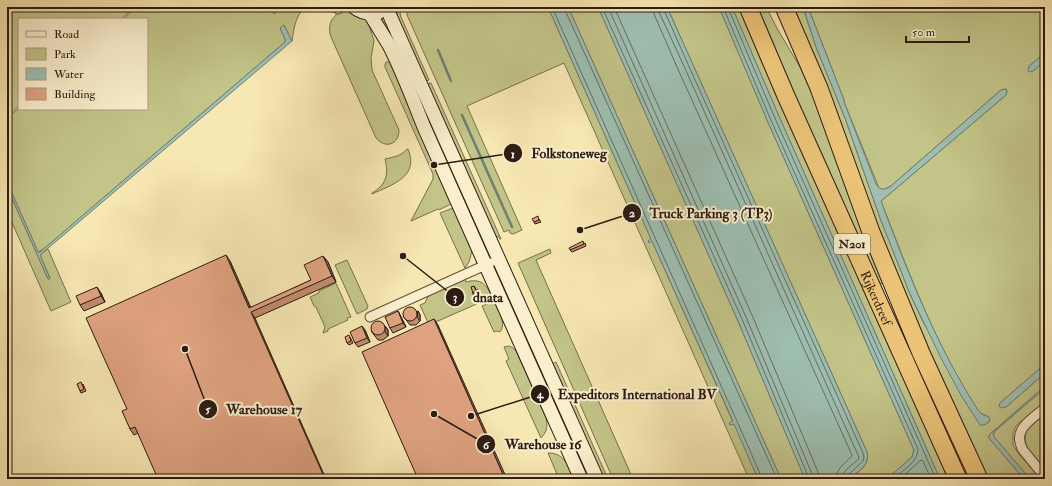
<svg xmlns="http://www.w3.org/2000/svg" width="1052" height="486" font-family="'IM FELL Double Pica',serif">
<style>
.green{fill:#c2c488;stroke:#77704e}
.water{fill:#9ebfb2;stroke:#707d72}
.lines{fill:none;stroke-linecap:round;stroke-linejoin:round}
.shore{stroke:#656d62;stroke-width:1}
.stream{stroke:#707d72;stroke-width:2.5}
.street-casing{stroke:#5f4e3b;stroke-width:11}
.secondary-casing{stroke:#2c1b13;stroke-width:15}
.highway-casing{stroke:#2c1b13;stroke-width:19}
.street{stroke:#faefcd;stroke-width:9}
.secondary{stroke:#faefcd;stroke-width:13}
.highway{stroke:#ecc479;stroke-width:17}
.wall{fill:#c08b6e;stroke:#2c1b13}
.shaded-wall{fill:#9c715a;stroke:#2c1b13}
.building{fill:#dfa280;stroke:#2c1b13}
.labels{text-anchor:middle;stroke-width:4;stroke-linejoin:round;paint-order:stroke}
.shield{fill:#faefcd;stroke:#6a5b4b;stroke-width:1}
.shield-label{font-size:12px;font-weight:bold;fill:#2c1b13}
.street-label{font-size:13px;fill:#2c1b13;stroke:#faefcd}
.leader{fill:none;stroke:#2c1b13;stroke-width:1.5}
.callout-dot{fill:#2c1b13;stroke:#faefcd;stroke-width:1.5}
.mark-label{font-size:12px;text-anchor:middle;font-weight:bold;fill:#fff}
.callout-label{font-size:14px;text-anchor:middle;font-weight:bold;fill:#2c1b13;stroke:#faefcd;stroke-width:4;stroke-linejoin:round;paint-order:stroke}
</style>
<rect width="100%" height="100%" fill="#f7e7b2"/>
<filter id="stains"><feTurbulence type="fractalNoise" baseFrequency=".005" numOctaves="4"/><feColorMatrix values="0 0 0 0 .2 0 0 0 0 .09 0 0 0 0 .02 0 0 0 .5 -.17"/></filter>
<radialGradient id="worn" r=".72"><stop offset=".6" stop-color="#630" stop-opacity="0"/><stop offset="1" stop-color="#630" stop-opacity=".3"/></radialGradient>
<!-- green -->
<g class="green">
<polygon points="7,7 135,7 121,19 19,19 19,106 7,116"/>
<path d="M137,7H271L274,14L278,11L276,7H306C295,15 294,29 292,41L284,25L280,28L285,39V42L45,248L38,252L7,182V118L19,108V109H147V19H123Z"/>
<polygon points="397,7 401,7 400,13 401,17 429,80 426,81 427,84 431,83 501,239 500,239 498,236 496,237 397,17"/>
<polygon points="409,7 548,7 651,239 649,242 652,241 733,422 730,425 734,423 758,479 749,479 564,63 467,106 522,230 513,234 510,233 509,230 504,232 407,15 407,11"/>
<polygon points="568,7 598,7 738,321 805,479 781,479"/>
<path d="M667,7H719L767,120L914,450L912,457L887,479H849C859,471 870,466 867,452Z"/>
<polygon points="732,7 744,7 953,479 940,479 778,114"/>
<polygon points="758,7 766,7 778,30 810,84 886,281 876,286 787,88 776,51"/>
<path d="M794,7H803L816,47L845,118L880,218L910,294L922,320L984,425L990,421L987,416L982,414L979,412C936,347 909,273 881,201L893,191L1006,95L1007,91L1006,89L1001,90L891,186L883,190L879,188L844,102V100L808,7H1045V53L1029,66L1033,71L1045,61V364L1000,403L1006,407L1045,373V386L989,435V438L1024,479H984L921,339L852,164L845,135L836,109L824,88L805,39Z"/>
<path d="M350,10L364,18L369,25L374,41L371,58L372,70L399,130C399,145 385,149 376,138L331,37C326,22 335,11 350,10Z"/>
<polygon points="385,15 488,247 487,249 485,249 379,17"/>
<polygon points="386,62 389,62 391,64 423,135 421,136 451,204 439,210 438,209 411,221 433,179 433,174 385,67 385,64"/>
<path d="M407,149H408C420,177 391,185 372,194V193C386,185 389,175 385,159C394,157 401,156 407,149Z"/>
<polygon points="7,187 48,279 50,278 40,255 48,249 71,302 51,311 7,211"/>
<polygon points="453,208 472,251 469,262 465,268 440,213"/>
<polygon points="550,249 551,253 536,260 633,479 613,479 518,263"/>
<polygon points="347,260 368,306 367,309 357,314 335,265"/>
<path d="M465,279L466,282C481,278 486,284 492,297L483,301L478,289L472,293L474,297L478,295L481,302L429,325L420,305L425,303L428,296Z"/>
<polygon points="336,283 351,317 347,318 348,320 328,329 328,331 323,333 325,327 316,307 314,306 310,297 319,293 319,291"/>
<path d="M494,301C498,310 507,322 500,332L496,331L494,332L482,306Z"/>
<polygon points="529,344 531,344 561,414 559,415 527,345"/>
<path d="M509,346L513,348L516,351L546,418C548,426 547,432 541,438L506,361L509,359L504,347Z"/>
<polygon points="556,362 608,479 601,479 550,365"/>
<polygon points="1045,388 1045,402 1019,423 1016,426 1013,433 1013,445 1018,453 1041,479 1030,479 995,438 993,435 995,431"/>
<path d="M1045,414V470C1036,459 1018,444 1028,429C1032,423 1040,418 1045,414Z"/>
<path d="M548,453C565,453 568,466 573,479H559Z"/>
</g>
<!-- water -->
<g class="water">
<polygon points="548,7 568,7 781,479 758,479 734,424 730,425 729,423 733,421 652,241 649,243 648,241 651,239"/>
<path d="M598,7H667L867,452C870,466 858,471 849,479H805L738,321Z"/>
<polygon points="719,7 732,7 778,114 940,479 927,479 926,478 925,479 887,479 912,457 914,450 767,120"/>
<path d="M803,7H808L844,100V102L876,184C880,191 885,190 891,186L1001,90L1006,89L1007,91L1006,95L893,191L881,201C908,273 936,345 978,410L982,414L989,417L990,421L984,425H980L962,397L941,358L910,294L880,218L845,118L816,47Z"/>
<polygon points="284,25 292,41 40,255 50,279 48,279 7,187 7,182 38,252 40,252 285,42 285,39 280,28"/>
<polygon points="1045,53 1045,61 1033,71 1029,72 1028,71 1029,66"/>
<polygon points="1045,364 1045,373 1006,407 1001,408 999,406 1000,403"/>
<polygon points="1045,386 1045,388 995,431 993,434 995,438 1030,479 1024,479 989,438 989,435"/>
</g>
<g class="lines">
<!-- shore -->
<g class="shore">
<polyline points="552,7 740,428 761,476 761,479"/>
<polyline points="565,7 565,10 777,479"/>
<polyline points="602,7 742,319 808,476 808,479"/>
<polyline points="608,7 746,317 812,474 813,479"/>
<polyline points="614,7 752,315 818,472 819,479"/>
<path d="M653,7L654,14L677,67L852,455L851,457C844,464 836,469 836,479"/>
<path d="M659,7V12L683,64L858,455L859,459C852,465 843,470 842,479"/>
<polyline points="664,7 664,10 687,62 863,453 864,458 863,461 848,475 847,479"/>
<path d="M723,7L770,118L918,449C918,462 902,471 893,479"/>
<polyline points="729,7 729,10 774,116 936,479"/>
<polyline points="900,479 921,460 923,461 931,479"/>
</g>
<!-- stream -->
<g class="stream">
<polyline points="438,50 451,81"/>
<polyline points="462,115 512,227"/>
</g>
<defs>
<g id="street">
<polyline points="338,9 341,7"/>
<polyline points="370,317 490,263"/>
<path d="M1045,408C1032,419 1011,430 1023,450L1045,477"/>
</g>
<g id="secondary">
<path d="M354,7C361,13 369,14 378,13"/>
<polyline points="386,7 597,479"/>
<path d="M370,14C376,24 383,35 389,45C403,72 413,100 424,127L581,479"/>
</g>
<g id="highway">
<path id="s1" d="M748,7L786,96L958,479"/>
<polyline points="784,7 819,88 871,232 921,353 979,479"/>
</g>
</defs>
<!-- street casing -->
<use href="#street" class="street-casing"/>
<!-- secondary casing -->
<use href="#secondary" class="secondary-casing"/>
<!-- highway casing -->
<use href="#highway" class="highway-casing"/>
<!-- street -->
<use href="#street" class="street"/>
<!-- secondary -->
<use href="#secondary" class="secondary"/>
<!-- highway -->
<use href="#highway" class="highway"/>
</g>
<!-- wall -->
<g class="wall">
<polygon points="539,219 541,222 535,224 534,222"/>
<polygon points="585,243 586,246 572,252 570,250"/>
<polygon points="323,256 328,262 336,282 255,318 138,433 134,435 130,429 127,409 230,261 251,308 311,280"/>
<polygon points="474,286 478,293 474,295 473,293"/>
<polygon points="101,293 105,302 84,311 80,305"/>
<polygon points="398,311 406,327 393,333 390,328"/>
<polygon points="418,311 420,315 420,321 416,325 410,325 403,316"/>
<polygon points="385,326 388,330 388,336 383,340 378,340 371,331"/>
<polygon points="365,330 370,342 358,347 355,343"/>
<polygon points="350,337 353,343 349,345 347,343"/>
<polygon points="83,384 86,391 81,393 80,391"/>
</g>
<!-- shaded-wall -->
<g class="shaded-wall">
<polygon points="226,255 230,261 252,311 249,308"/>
<polygon points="323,256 328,262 336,282 332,276"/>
<polygon points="97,287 101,293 105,302 101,296"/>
<polygon points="398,311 406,327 403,323"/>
<polygon points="418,311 420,315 420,321 417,317"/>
<polygon points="251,312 255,318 326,479 325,479"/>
<polygon points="434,319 438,325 507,479 505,479"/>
<polygon points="362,326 365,330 370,342 367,338"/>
<polygon points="385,326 388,330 388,336 385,332"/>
</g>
<!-- building -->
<g class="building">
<polygon points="538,216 539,220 534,222 532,219"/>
<polygon points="583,241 584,244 570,250 569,248"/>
<polygon points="226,255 249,308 311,280 304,265 323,256 332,276 251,312 325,479 158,479 135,427 130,429 122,411 127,409 86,318"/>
<polygon points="474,286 476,291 473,293 471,287"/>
<polygon points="97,287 101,296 80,305 76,296"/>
<circle cx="410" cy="314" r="7"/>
<polygon points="398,311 403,323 390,328 385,317"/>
<polygon points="434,319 505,479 418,479 362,352"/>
<circle cx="378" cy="328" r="7"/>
<polygon points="362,326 367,338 355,343 350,332"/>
<polygon points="349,335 351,341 347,343 345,337"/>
<polygon points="81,382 84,389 80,391 77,384"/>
</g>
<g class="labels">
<!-- shield labels -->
<rect class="shield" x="834" y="234" width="36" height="20" rx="3"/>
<g class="shield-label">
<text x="852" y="248">N201</text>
</g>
<!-- street labels -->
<g class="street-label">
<text dy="5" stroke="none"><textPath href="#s1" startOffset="318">Rijkerdreef</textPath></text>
</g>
</g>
<!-- callouts -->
<path class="leader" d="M434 165L513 153M580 230L632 213M403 256L455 297M471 416L540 394M185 349L208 409M434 414L486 444"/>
<g class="callout-dot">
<circle cx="434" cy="165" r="4"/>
<circle cx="580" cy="230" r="4"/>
<circle cx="403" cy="256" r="4"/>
<circle cx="471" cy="416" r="4"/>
<circle cx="185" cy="349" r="4"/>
<circle cx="434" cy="414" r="4"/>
<circle cx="513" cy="153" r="10"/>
<circle cx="632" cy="213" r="10"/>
<circle cx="455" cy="297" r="10"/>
<circle cx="540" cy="394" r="10"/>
<circle cx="208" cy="409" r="10"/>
<circle cx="486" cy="444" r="10"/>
</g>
<g class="mark-label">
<text x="513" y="158">1</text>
<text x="632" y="217">2</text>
<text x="455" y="301">3</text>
<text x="540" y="398">4</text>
<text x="208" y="413">5</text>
<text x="486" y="449">6</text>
</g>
<g class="callout-label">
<text x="569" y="158">Folkstoneweg</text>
<text x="711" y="218">Truck Parking 3 (TP3)</text>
<text x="488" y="302">dnata</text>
<text x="637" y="399">Expeditors International BV</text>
<text x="264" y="414">Warehouse 17</text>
<text x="543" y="449">Warehouse 16</text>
</g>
<!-- margin -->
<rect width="1052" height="486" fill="none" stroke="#f7e7b2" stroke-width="24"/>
<rect x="8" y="8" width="1036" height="470" fill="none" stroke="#2c1b13" stroke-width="2"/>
<rect x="12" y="12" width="1028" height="462" fill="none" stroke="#2c1b13"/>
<!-- legend -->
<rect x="18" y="18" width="130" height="92" fill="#faefcd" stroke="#a89a83"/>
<rect x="26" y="31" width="20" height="6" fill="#faefcd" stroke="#a89a83"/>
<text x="54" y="38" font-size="12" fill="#2c1b13">Road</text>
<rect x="26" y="48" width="20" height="12" fill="#c2c488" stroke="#a89a83"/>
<text x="54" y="58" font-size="12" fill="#2c1b13">Park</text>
<rect x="26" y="68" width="20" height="12" fill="#9ebfb2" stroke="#a89a83"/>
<text x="54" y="78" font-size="12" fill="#2c1b13">Water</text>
<rect x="26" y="88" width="20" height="12" fill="#dfa280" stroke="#a89a83"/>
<text x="54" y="98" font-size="12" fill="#2c1b13">Building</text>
<!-- scale -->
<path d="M906 36v6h63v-6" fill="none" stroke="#2c1b13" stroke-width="2"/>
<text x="912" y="36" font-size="12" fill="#2c1b13" stroke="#faefcd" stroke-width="3" paint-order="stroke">50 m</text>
<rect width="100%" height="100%" filter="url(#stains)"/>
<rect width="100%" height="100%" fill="url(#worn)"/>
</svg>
